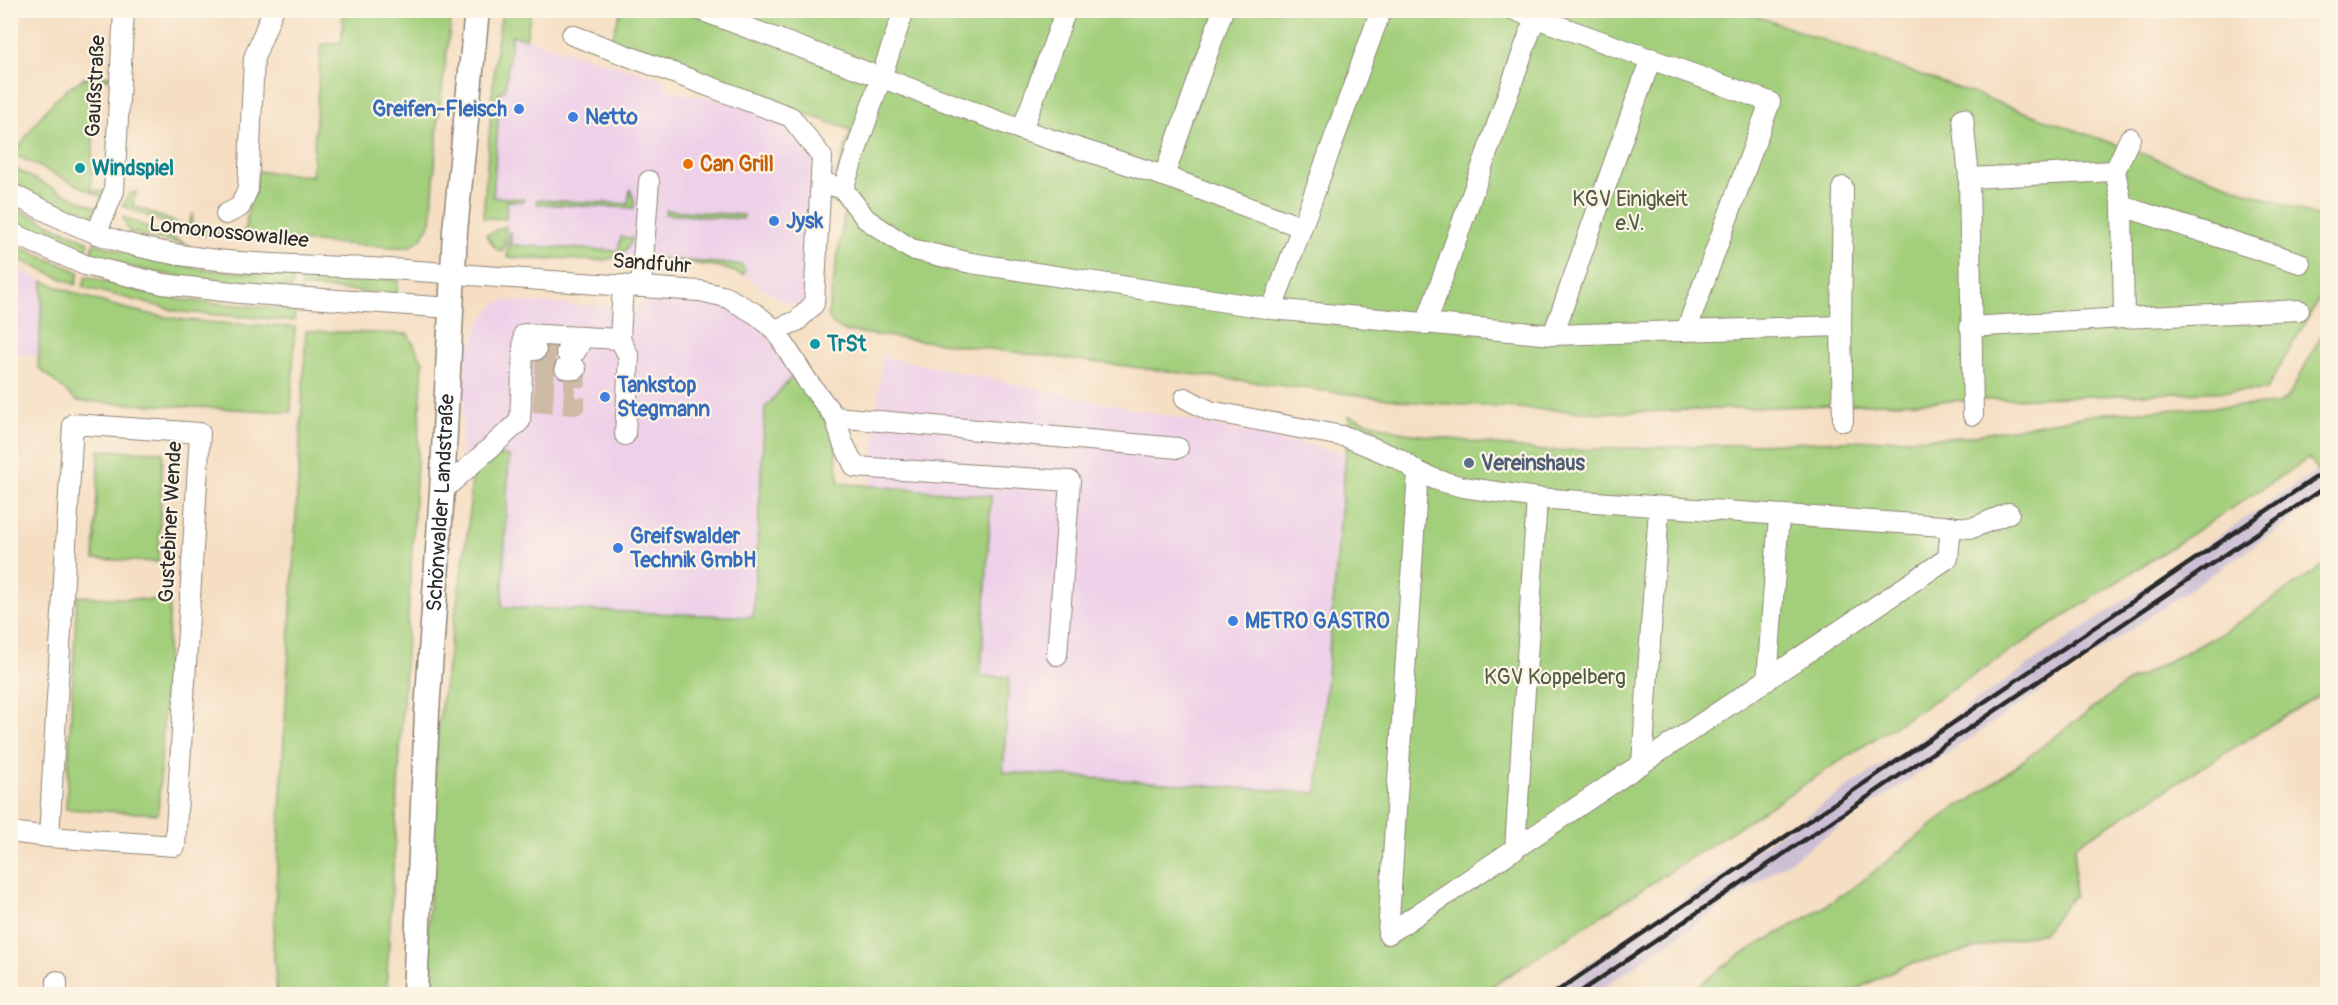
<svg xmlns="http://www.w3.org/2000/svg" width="2338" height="1005" font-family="Pangolin,sans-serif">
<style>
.built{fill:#eed0e8}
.industrial{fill:#ccbed4}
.green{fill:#a3cf7c;stroke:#677d54;stroke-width:1.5}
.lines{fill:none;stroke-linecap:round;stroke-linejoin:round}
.minor-tunnel{stroke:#cdbaa4;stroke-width:20;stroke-dasharray:20 10;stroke-linecap:butt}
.minor-casing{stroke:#908476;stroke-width:22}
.major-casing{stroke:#908476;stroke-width:27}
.minor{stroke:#fff;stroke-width:20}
.major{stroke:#fff;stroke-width:24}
.rail{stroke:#2b2b2b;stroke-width:4.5}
.shop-dot{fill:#3f7fe0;stroke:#fcf5e5;stroke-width:2}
.food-dot{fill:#e8710a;stroke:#fcf5e5;stroke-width:2}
.culture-dot{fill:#0f9aa8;stroke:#fcf5e5;stroke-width:2}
.service-dot{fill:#5c6f8a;stroke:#fcf5e5;stroke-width:2}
.labels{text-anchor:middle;stroke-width:4.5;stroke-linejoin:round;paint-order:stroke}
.street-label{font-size:21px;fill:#2b2b2b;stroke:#fcf5e5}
.shop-label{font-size:21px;font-weight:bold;fill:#366cbe;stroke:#fcf5e5;text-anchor:start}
.food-label{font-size:21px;font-weight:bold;fill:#c56008;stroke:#fcf5e5;text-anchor:start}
.culture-label{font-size:21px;font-weight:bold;fill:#0d838f;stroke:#fcf5e5;text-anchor:start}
.park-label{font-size:21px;fill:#4f5c43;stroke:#fcf5e5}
.service-label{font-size:21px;font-weight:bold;fill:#4e5e75;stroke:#fcf5e5;text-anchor:start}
</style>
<rect width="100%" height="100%" fill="#fcf5e5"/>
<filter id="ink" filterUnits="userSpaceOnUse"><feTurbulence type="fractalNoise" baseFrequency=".0167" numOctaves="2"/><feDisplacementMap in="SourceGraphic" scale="12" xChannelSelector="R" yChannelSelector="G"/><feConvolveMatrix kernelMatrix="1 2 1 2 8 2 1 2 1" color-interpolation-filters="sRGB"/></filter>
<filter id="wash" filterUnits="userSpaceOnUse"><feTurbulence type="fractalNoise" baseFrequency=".008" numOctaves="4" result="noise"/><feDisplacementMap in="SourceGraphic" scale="24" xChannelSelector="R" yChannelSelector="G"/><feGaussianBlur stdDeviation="1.35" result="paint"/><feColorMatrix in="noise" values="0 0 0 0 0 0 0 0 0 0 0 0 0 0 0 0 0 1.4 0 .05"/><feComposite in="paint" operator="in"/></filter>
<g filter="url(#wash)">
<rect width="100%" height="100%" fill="#f5dec2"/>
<!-- built -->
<g class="built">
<polygon points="512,35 666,80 665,89 735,104 772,116 813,161 807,302 798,305 784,302 743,275 721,267 620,255 612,260 554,258 553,260 529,260 507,257 508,246 505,245 507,199 493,198 500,90 505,90"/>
<polygon points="11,266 43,281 39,356 11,354"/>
<polygon points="657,300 718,304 749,318 772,341 793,375 765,408 754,617 502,607 509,456 472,476 461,460 466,343 474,343 479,324 487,313 497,303 504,301 636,308 646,302"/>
<polygon points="882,356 1345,453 1317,793 1003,772 1009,677 981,676 991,496 870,486"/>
</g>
<!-- industrial -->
<polygon class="industrial" points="2327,463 2327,496 1593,994 1543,994"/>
<!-- green -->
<g class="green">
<polygon points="621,10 1742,11 2327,220 2327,290 2323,292 2266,390 1605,413 1413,402 845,331 833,325 828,315 845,210 829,200 851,130 610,44"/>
<polygon points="343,11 452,11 438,122 431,223 422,238 409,247 390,247 191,234 123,206 130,194 137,192 132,205 187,227 193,213 191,228 245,232 254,171 312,176 321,45 342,42"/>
<polygon points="502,11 531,11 526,39 512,35 505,90 500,91 493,197 524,199 524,202 507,201 506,219 483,218 495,59"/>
<path d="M96,75L110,76V79H96L91,190L104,191V198L15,155C30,128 64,80 96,75Z"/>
<path d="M14,168L46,185L100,209L99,210C93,214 88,218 81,216C61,211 30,191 11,182V172Z"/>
<polygon points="630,189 634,200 634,208 537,204 537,200 628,204"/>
<polygon points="11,206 89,242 85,254 39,234 11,218"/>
<polygon points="666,210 744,215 743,219 665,214"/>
<polygon points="123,217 191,246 129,232"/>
<polygon points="506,226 505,245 502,251 496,249 486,235"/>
<path d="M509,232H511V245L618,251L621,237L632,238C624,270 579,259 554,258L553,260L507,257Z"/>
<polygon points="10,243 79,272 76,285 11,256"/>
<path d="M94,243L156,261L201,269L294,276L292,288C224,283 156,278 90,255Z"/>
<polygon points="653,258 742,265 745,271 743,275 721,267"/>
<polygon points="303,275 398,280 397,294 301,287"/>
<polygon points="86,276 149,294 183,300 295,310 294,321 181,312 83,287"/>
<path d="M43,281C84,298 128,311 171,318C212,324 254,325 295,327L291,412L77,401L38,367Z"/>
<polygon points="2327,325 2327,463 2317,471 2309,458 1480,994 425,994 437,733 468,529 472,476 500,455 509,456 502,607 753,617 765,408 793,375 834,434 839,483 991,496 981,676 1009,677 1003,772 1317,793 1349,416 1405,433 1544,451 1964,437 2105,413 2277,404 2288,397"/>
<polygon points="306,331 408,334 423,362 387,974 388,994 277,994 273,943"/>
<polygon points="99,450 163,452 158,562 94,559"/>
<polygon points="2327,563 2327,690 2075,846 2074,895 2044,932 1903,966 1847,994 1687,994 1738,956 1813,914 1857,885 1954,808 1969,801 2128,682 2219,635"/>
<polygon points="77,596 170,601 158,814 66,809"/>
</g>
</g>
<g filter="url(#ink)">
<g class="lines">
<!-- minor-tunnel -->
<g class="minor-tunnel">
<polyline points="536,350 566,352"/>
<polyline points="535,367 565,368"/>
<polyline points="534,385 575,387"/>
<polyline points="533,402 575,405 576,371"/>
</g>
<defs>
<g id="minor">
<polyline points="700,10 1022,130 1164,176 1301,227"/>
<polyline points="1514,10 1770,102 1686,331"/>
<polyline points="572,35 791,117 822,157 814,304 797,321 775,330"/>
<polyline points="1963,118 1969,178 1973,415"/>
<polyline points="1022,130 1066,10"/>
<polyline points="1164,176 1223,10"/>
<polyline points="1969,178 2115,171"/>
<polyline points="822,182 843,189 866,219 911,249 971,263 1272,309 1553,335 1841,326"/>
<polyline points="1843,187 1841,326 1843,421"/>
<polyline points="843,189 904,10"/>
<path d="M10,193C51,214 92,235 136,246C223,268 317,264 406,270C504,278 602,284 700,291L726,297L756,314L775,330L808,382L835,417L843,443L855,467L1070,481L1057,655"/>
<polyline points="2122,206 2300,263"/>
<polyline points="226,214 240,207 248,189 254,58 273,10"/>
<polyline points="10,232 85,265 163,284 240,293 451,308"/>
<polyline points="96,234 114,191 124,10"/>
<polyline points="623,285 620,339 629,357 625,435"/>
<polyline points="641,287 649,181"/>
<polyline points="1272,309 1381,10"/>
<polyline points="2124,318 2299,310"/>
<polyline points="1426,324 1535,18"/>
<polyline points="1970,327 2124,318 2122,206 2115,171 2130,138"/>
<polyline points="1553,335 1651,58"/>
<polyline points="523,350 524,334 620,339"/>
<polyline points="566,352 576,351 583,337"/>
<polyline points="565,368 576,369"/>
<polyline points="1185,398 1210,411 1347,437 1399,459 1418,472 1437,480 1463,487 1537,498 1972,528 2009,513"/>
<polyline points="835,417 1178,448"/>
<polyline points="1418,472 1388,934 1948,558 1951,526"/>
<polyline points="442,491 520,421 523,350 536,350"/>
<polyline points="1767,681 1779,516"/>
<polyline points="1642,764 1659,507"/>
<polyline points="10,832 49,837 175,846 200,433 73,424 49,837"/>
<polyline points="1515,850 1537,498"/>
<polyline points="57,994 57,981"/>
</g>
<g id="major">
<path id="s1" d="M415,994L427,712L442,491L455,231L477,10"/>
</g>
</defs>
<!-- minor casing -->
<use href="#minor" class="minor-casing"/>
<!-- major casing -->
<use href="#major" class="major-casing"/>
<!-- minor -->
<use href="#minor" class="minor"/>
<!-- major -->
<use href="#major" class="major"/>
<!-- rail -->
<g class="rail">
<polyline points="1553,994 2328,469"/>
<polyline points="1577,994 2328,485"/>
</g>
</g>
</g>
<!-- markers -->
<g class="shop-dot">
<circle cx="519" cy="109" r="6"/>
<circle cx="573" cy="117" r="6"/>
<circle cx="774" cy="221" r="6"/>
<circle cx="605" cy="397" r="6"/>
<circle cx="618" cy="548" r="6"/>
<circle cx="1233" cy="621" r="6"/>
</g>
<circle class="food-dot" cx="688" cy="164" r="6"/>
<g class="culture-dot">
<circle cx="80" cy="168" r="6"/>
<circle cx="815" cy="344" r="6"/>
</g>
<circle class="service-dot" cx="1469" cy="463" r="6"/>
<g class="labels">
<!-- street labels -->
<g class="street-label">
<text transform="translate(95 86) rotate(-87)" y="7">Gaußstraße</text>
<text transform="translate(229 232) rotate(6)" y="7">Lomonossowallee</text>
<text transform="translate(652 263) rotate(4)" y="7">Sandfuhr</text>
<text dy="7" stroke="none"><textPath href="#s1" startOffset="492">Schönwalder Landstraße</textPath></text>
<text transform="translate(170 522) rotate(-87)" y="7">Gustebiner Wende</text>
</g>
<!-- shop labels -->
<g class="shop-label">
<text x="507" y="116" text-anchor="end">Greifen-Fleisch</text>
<text x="585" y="124">Netto</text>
<text x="786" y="228">Jysk</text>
<text x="617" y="392">Tankstop<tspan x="617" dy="24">Stegmann</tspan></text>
<text x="630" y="543">Greifswalder<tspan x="630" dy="24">Technik GmbH</tspan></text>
<text x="1245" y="628">METRO GASTRO</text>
</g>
<!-- food labels -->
<g class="food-label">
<text x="700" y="171">Can Grill</text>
</g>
<!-- culture labels -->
<g class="culture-label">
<text x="92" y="175">Windspiel</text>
<text x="827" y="351">TrSt</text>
</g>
<!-- park labels -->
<g class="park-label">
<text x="1630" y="206">KGV Einigkeit<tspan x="1630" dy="24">e.V.</tspan></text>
<text x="1555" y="684">KGV Koppelberg</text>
</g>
<!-- service labels -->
<g class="service-label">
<text x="1481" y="470">Vereinshaus</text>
</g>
</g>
<!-- margin -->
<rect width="2338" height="1005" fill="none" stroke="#fcf5e5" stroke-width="36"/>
</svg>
